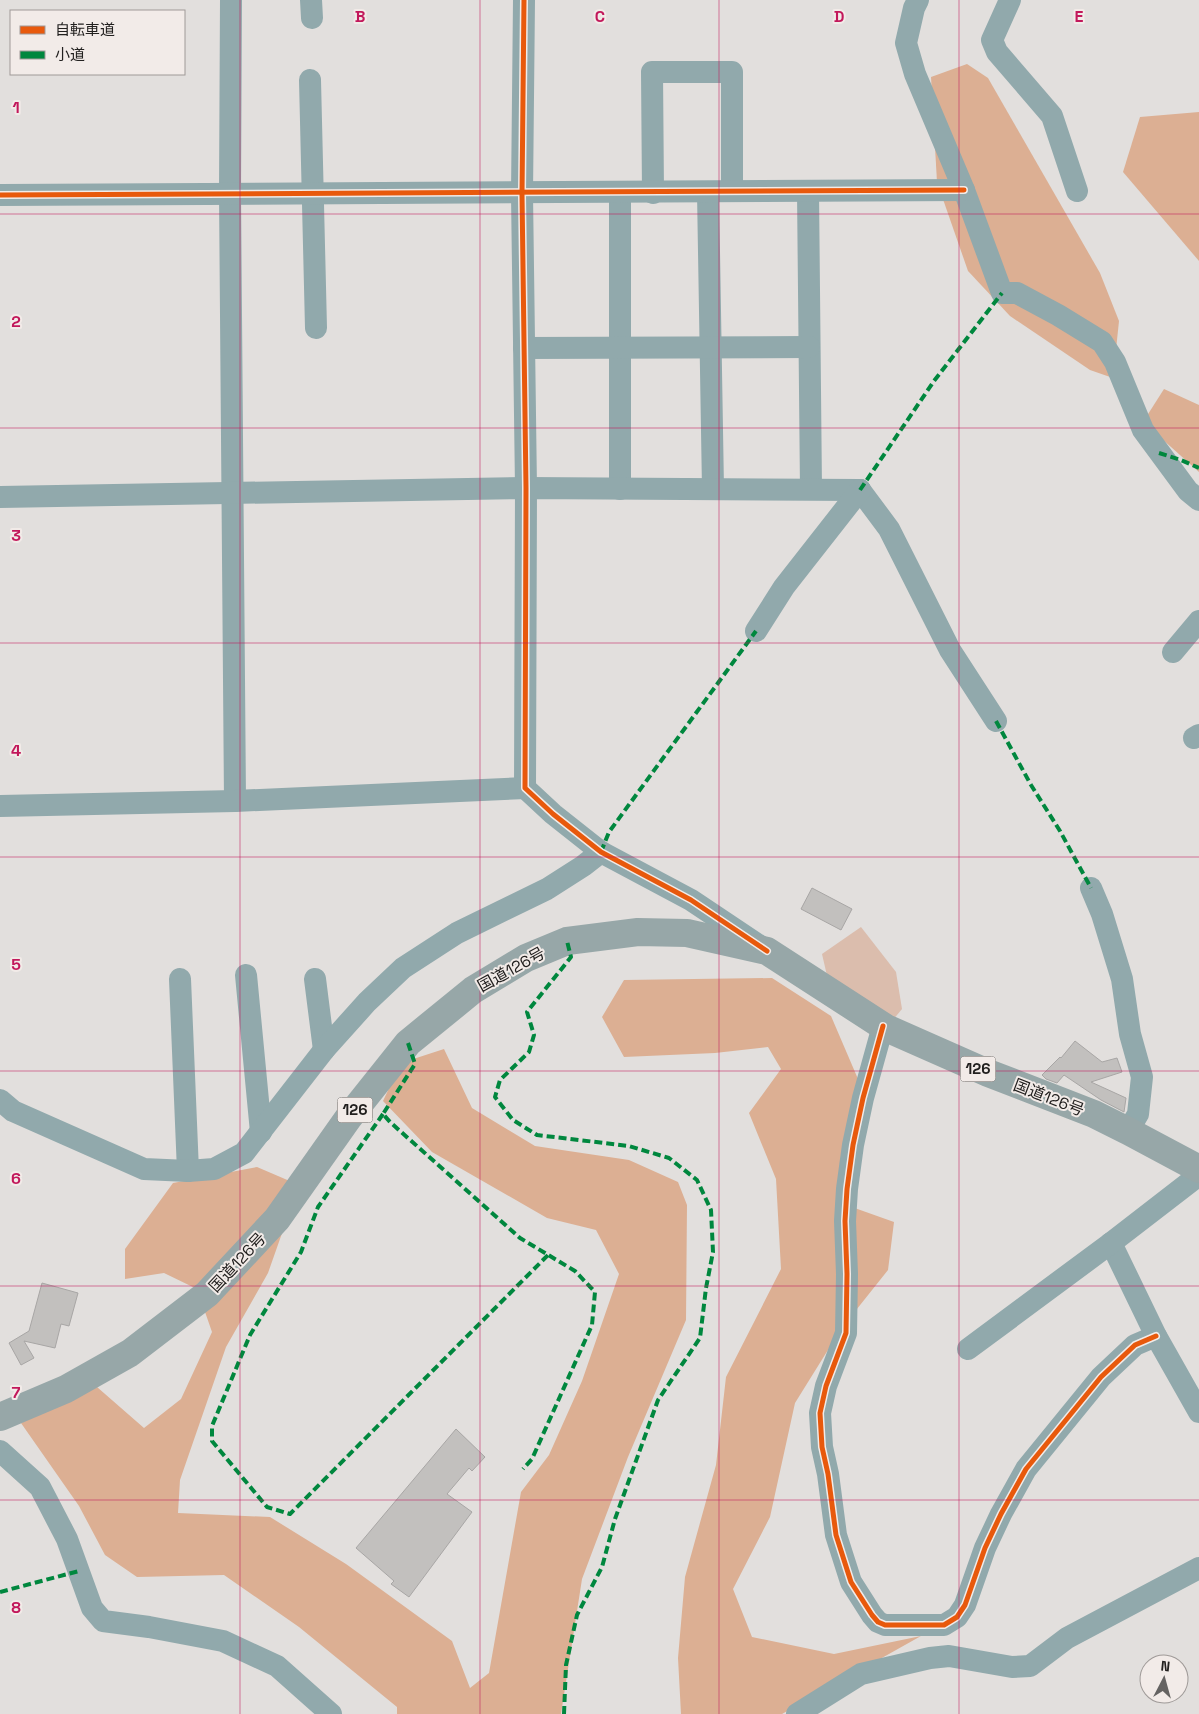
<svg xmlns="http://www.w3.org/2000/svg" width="1199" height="1714" font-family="'Space Grotesk','Noto Sans JP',sans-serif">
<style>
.green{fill:#dbbdad}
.forest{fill:#dcaf93}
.building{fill:#c2c0be;stroke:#a8a6a5}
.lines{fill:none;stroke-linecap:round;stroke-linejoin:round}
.minor{stroke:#91a9ac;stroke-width:22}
.highway{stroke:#97a7a8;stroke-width:28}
.quiet{stroke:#00873e;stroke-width:4;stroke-dasharray:8 4;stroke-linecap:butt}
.cycleway-casing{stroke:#f2ebe8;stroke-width:8}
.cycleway{stroke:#e8590c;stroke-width:5}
.grid{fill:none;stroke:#c2185b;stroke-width:1;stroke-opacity:0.55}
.labels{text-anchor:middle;stroke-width:4;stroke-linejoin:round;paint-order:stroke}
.shield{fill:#f2ebe8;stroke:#605d5b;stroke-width:1}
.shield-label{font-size:15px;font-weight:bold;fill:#22201f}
.street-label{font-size:16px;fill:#22201f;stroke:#f2ebe8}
.grid-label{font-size:16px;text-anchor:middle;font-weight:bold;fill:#c2185b;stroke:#f2ebe8;stroke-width:4;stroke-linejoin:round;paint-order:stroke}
</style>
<rect width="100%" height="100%" fill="#e2dfdd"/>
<!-- green -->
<polygon class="green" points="861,927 896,972 902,1009 892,1021 828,980 822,954"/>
<!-- forest -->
<g class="forest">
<polygon points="967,64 988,78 1100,273 1119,321 1113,378 1090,370 1010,316 968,271 937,182 931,77"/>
<polygon points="1199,112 1199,261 1123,172 1140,117"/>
<polygon points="1164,389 1199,405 1199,472 1143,422"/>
<polygon points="772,978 831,1016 858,1079 849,1206 894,1222 888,1270 841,1329 795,1403 770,1517 733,1589 752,1637 834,1654 921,1636 782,1714 681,1714 678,1658 685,1577 716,1465 726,1377 781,1269 776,1179 749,1113 781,1069 768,1047 715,1053 624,1057 602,1017 624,980"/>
<polygon points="444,1049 472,1108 535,1146 629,1160 678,1182 687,1205 686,1320 628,1457 582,1579 561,1714 397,1714 397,1707 299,1627 224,1575 137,1577 105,1555 79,1506 21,1423 97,1387 144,1428 181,1399 212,1332 197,1289 164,1273 125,1279 125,1249 173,1183 257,1167 299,1185 268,1273 226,1347 180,1480 178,1513 270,1517 346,1564 452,1641 470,1688 489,1673 521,1492 549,1455 582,1381 619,1274 596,1230 547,1218 432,1152 383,1101 401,1063"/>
</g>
<!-- building -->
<g class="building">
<polygon points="812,888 852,909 841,930 801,909"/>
<polygon points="1075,1041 1102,1062 1117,1058 1122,1072 1091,1082 1126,1098 1124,1112 1101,1100 1064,1075 1057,1083 1046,1079 1042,1075 1060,1057 1061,1058"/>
<polygon points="42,1283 78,1293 69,1326 61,1324 55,1348 24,1341 34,1358 21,1365 9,1343 29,1331"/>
<polygon points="456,1429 485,1457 472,1471 469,1468 447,1494 472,1512 409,1597 391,1584 394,1581 356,1548"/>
</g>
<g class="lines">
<!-- minor -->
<g class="minor">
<polyline points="231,0 230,193 235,801"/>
<polyline points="311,0 312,18"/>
<polyline points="524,0 522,194 526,488 525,788 553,814 601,852 691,900 760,946"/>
<polyline points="918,0 914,8 906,43 915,74 964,190 1002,293 1017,293 1058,315 1102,342 1115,362 1143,430 1188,491 1199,500"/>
<polyline points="1010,0 992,40 997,52 1052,116 1077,191"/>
<polyline points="310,80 316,328"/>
<polyline points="808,191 811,489"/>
<polyline points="708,192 713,489"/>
<polyline points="620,193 620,489"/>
<polyline points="653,193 652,72 732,72 732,191"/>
<polyline points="0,195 964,190"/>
<polyline points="524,348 809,347"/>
<polyline points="860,490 889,529 950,650 996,721"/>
<polyline points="0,497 526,488 860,490"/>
<polyline points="756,631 784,587 860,490"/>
<polyline points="1173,652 1199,621"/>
<polyline points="1194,738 1199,735"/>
<polyline points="0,806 235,801 525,788"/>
<polyline points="1091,888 1102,914 1122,979 1130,1034 1142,1077 1138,1114 1128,1131"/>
<polyline points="246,975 261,1132"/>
<polyline points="180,979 188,1171"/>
<polyline points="315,979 324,1050"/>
<polyline points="883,1026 863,1098 853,1145 847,1189 845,1221 847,1274 846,1333 826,1386 820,1413 822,1447 828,1474 836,1535 851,1582 872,1615 878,1622 885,1625 944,1625 957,1617 965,1605 985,1548 1001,1514 1026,1469 1101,1377 1135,1345 1156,1336"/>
<polyline points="0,1100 13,1111 144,1169 188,1171 214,1169 244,1153 324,1050 367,1002 403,968 457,933 547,889 583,866 601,852"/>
<polyline points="1111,1243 1156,1336 1199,1412"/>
<polyline points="968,1349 1111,1243 1199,1175"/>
<polyline points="0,1451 40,1487 67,1539 92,1608 103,1621 149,1627 223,1641 277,1666 331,1714"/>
<polyline points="797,1714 861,1674 930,1658 949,1656 1012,1667 1030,1666 1067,1638 1199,1568"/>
</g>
<!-- highway -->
<polyline class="highway" points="0,1417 66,1389 130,1353 207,1294 277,1219 349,1117 408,1043 473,990 526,958 567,941 638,932 687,933 767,951 886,1028 988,1073 1094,1114 1128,1131 1199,1169"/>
<!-- quiet -->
<g class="quiet">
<polyline points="1159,453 1181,460 1199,468"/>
<polyline points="860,490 934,381 1002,293"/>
<polyline points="996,721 1031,785 1060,831 1091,888"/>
<polyline points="601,852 609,832 756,631"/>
<polyline points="408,1043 415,1064 383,1114 390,1122 520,1238 575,1271 595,1292 592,1325 532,1459 523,1469"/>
<polyline points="383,1114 318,1207 301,1252 250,1335 212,1426 212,1441 267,1507 290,1514 548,1255"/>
<polyline points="0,1592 79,1571"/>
<polyline points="564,1714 566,1665 577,1615 602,1567 615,1519 658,1400 700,1338 706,1288 713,1252 711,1210 697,1180 669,1158 629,1146 537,1135 513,1120 495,1097 500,1080 529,1052 534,1035 527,1012 571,957 567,941"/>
</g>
<defs>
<g id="cycleway">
<polyline points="524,0 522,194 526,488 525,788 553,814 601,852 691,900 767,951"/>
<polyline points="0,195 964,190"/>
<polyline points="883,1026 863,1098 853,1145 847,1189 845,1221 847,1274 846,1333 826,1386 820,1413 822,1447 828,1474 836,1535 851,1582 872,1615 878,1622 885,1625 944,1625 957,1617 965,1605 985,1548 1001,1514 1026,1469 1101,1377 1135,1345 1156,1336"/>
</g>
</defs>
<!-- cycleway casing -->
<use href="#cycleway" class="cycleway-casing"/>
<!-- cycleway -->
<use href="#cycleway" class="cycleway"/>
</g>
<!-- grid -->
<path class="grid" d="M240,0V1714M480,0V1714M719,0V1714M959,0V1714M0,214H1199M0,428H1199M0,643H1199M0,857H1199M0,1071H1199M0,1286H1199M0,1500H1199"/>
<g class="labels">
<!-- shield labels -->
<g class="shield">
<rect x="960.5" y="1056.5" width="35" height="25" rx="4"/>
<rect x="337.5" y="1097.5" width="35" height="25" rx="4"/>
</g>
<g class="shield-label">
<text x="978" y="1074">126</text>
<text x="355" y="1115">126</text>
</g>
<!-- street labels -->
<g class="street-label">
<text transform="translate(511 969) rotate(-29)" y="6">国道126号</text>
<text transform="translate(1049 1097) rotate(21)" y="6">国道126号</text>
<text transform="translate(237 1262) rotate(-47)" y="6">国道126号</text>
</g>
</g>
<g class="grid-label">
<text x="360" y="22">B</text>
<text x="600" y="22">C</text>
<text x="839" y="22">D</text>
<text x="1079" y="22">E</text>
<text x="16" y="113">1</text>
<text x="16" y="327">2</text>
<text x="16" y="541">3</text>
<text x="16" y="756">4</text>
<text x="16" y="970">5</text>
<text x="16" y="1184">6</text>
<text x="16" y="1398">7</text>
<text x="16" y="1613">8</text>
</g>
<!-- legend -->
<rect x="10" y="10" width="175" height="65" fill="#f2ebe8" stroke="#9f9a98"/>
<rect x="20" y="26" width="25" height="8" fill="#e8590c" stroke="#9f9a98"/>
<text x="55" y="35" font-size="15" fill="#22201f">自転車道</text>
<rect x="20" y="51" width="25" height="8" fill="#00873e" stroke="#9f9a98"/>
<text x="55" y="60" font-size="15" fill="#22201f">小道</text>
<!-- north arrow -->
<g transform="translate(1164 1679) rotate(6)"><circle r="24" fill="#f2ebe8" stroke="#9f9a98"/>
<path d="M0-4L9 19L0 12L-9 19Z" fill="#656362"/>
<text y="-8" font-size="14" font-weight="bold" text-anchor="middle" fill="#22201f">N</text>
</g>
</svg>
